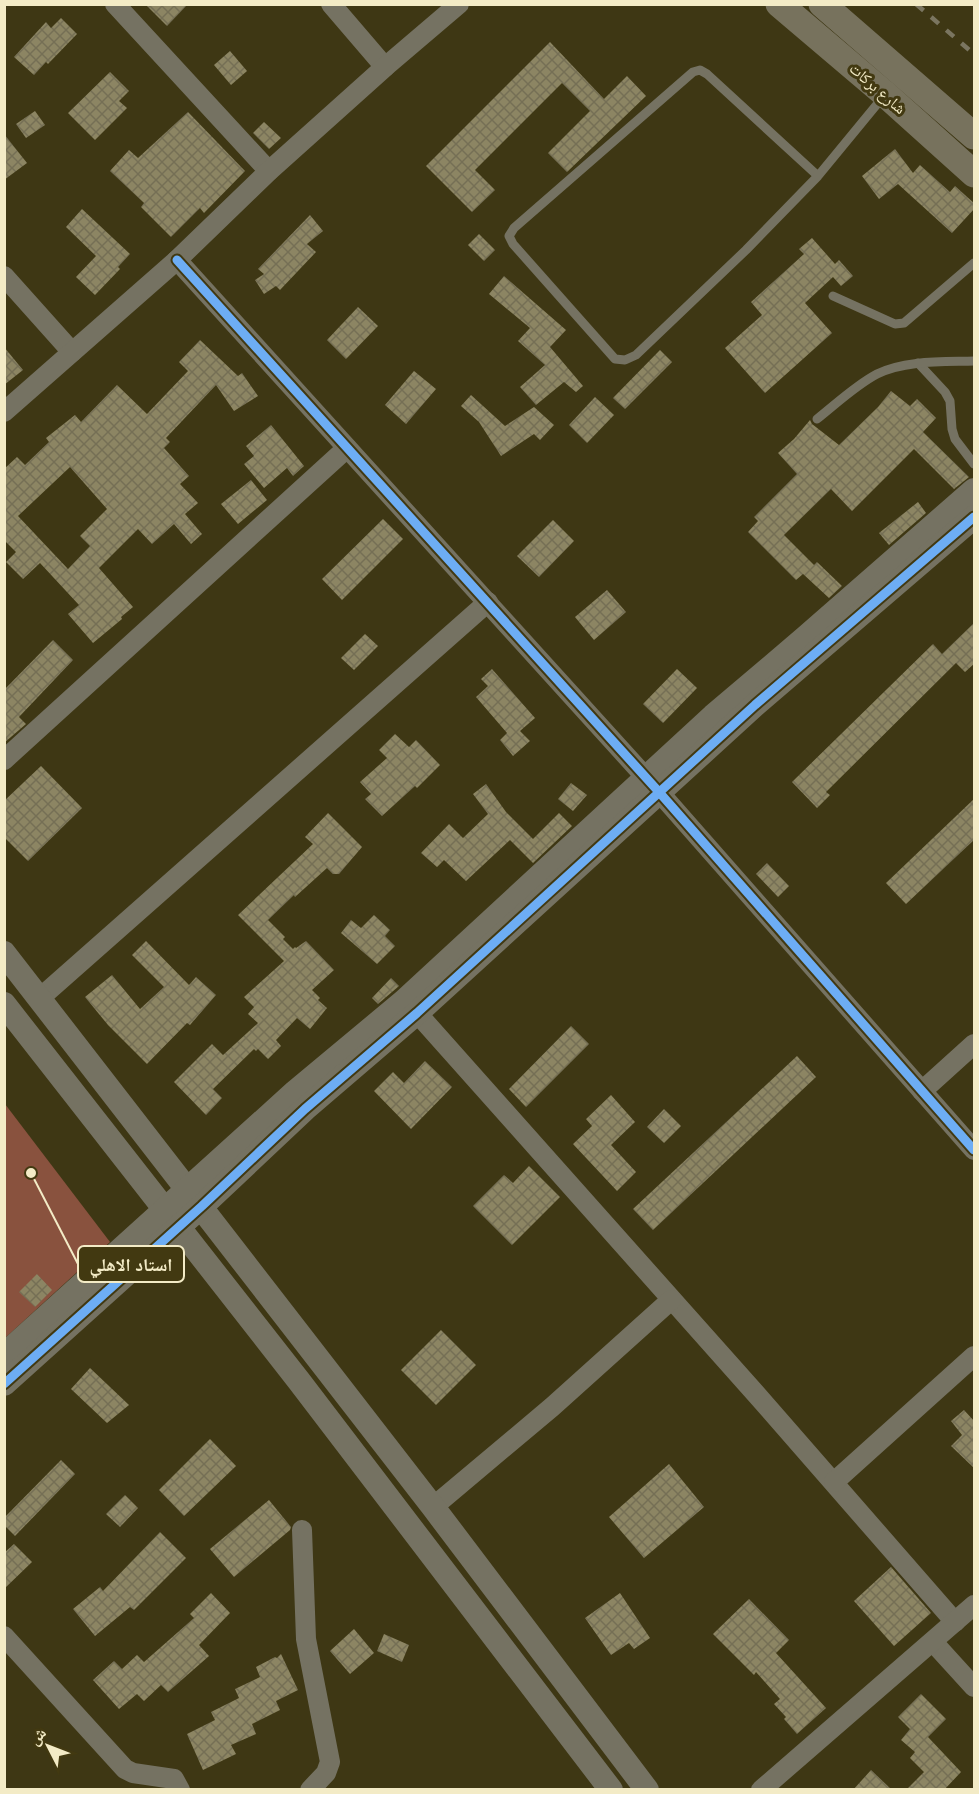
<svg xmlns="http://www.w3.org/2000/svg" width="979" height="1794" font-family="'PT Sans','Noto Naskh Arabic',sans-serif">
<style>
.green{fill:#89523e}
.building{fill:url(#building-cross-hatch);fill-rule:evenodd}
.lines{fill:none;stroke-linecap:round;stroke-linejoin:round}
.service{stroke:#757262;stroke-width:9}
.minor{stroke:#757262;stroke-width:20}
.tertiary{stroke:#757262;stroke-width:24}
.secondary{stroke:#77725d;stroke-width:27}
.rail{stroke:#7a7560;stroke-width:4.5;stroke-dasharray:10 10;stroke-linecap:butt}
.cycleway-casing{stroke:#423911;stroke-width:13}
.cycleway{stroke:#6dadf4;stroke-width:9}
.labels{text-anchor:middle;stroke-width:6;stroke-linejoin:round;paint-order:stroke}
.street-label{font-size:16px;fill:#f3ebc6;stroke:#423911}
.leader{fill:none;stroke:#f3ebc6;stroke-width:2}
.callout-dot{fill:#f3ebc6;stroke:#423911;stroke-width:2}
.callout{fill:#423911;stroke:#f3ebc6;stroke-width:2}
.callout-label{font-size:18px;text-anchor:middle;font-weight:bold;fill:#f3ebc6}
</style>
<defs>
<pattern id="building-cross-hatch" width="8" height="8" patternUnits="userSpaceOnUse" patternTransform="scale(1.5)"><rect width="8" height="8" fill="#8c8563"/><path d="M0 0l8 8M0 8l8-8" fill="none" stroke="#756f55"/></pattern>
</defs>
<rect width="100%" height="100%" fill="#3e3714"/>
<!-- green -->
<polygon class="green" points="5,1104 110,1242 5,1338"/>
<!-- building -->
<g class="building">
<polygon points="145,4 188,4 167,26"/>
<polygon points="61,18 77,34 48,64 46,62 34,75 14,57 46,22 51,28"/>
<polygon points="550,42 604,99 627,76 646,96 567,172 548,153 590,111 562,83 475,170 495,190 472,212 426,166"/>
<polygon points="230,51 247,71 231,85 214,65"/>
<polygon points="110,72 129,91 119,101 127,108 95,140 68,113"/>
<polygon points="35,111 45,125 26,138 16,124"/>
<polygon points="188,112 245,171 204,213 200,208 171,237 141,207 144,203 110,171 129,150 138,158"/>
<polygon points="264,122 281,138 269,149 253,133"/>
<polygon points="4,134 27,163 4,180"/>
<polygon points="895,149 913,173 920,165 950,192 955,186 975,204 975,208 952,233 898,184 879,199 862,176"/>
<polygon points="82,209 130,254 118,267 120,269 95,295 76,277 96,256 66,227"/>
<polygon points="310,215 323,231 307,244 316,252 280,290 276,286 264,294 255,280 264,274 258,269"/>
<polygon points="479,234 495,250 484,261 468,245"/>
<polygon points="812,238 835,264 839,260 853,276 841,286 833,277 805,303 832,333 765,393 725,348 762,315 751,302 804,254 799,249"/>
<polygon points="504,276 566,330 550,347 583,386 576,392 564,382 536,405 520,387 545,365 518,341 530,328 489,294"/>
<polygon points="358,307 378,326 346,359 327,340"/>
<path d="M200,340L238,376L242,373L258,396L234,411L216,385L166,438L170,442L164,448L189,476L180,484L198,503L185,514L202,534L191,544L174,524L152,544L138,529L99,568L133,607L121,617L122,619L93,643L68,614L79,605L40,563L23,579L6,562L16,552L4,540V469L17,457L25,465L49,442L46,438L75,415L81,422L117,385L147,414L188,371L179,362ZM70,467L107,509L80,536L90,546L68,569L18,516Z"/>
<polygon points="4,347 23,370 4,385"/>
<polygon points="660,350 672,362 625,409 613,398"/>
<polygon points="414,371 436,389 406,424 385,405"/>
<polygon points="891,391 910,406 917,399 936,418 923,432 969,477 954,489 914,449 852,511 831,489 784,535 814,565 817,562 842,586 829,598 803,574 796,580 748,532 758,521 754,517 797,474 778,453 794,439 810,420 812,424 839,445 878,407"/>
<polygon points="471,395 505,426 534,407 554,425 540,440 534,434 501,456 479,422 461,406"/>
<polygon points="595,397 614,415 587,443 569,425"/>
<polygon points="271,425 304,466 293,476 287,468 264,488 244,464 254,456 246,446"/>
<polygon points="251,480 267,500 238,524 221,504"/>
<polygon points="918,502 926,513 889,545 879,533"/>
<polygon points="383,519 403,539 342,600 322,579"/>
<polygon points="553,520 574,541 539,577 517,556"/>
<polygon points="607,590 626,612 594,640 575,617"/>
<polygon points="975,622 975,663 965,672 956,663 826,792 830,795 817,808 792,782 933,644 942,654"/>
<polygon points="365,634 378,646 354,670 341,658"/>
<polygon points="53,640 73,660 19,717 26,724 4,743 4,690"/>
<polygon points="492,669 535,718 520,731 530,741 513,756 500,740 507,733 476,697 488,686 481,679"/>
<polygon points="677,669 697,688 663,723 643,704"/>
<polygon points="395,734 409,747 416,740 440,765 417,788 415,786 382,816 365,799 371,794 360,782 387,758 379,750"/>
<polygon points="41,766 82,808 28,861 4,837 4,801"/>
<polygon points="571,783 587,795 573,811 558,799"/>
<polygon points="486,784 506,812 533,839 559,813 572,826 533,863 510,840 466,881 444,860 437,867 421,853 449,824 463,838 488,814 473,794"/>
<polygon points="975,798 975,839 906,904 886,883"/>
<polygon points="328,813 362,847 339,874 333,874 327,868 295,897 294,895 268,920 285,937 283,939 293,949 295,947 296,948 306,941 334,970 312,990 320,998 318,1000 327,1008 310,1029 297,1018 276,1040 281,1046 268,1059 258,1049 256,1051 254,1049 213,1089 222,1098 206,1115 174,1082 212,1044 223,1055 258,1023 248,1014 254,1007 244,997 284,961 238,915 313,844 305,837"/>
<polygon points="767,863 789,886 778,897 756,874"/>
<polygon points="374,915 390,930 385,936 395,946 377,964 341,933 351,920 361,928"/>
<polygon points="146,941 189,985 196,977 216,995 190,1025 187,1023 147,1064 108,1025 85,997 112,975 140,1009 164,987 132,955"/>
<polygon points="391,978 399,986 378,1004 372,998"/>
<polygon points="571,1026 589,1044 526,1107 509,1089"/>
<polygon points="797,1056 816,1077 653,1230 633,1209"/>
<polygon points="425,1061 452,1087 411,1129 374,1091 393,1072 404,1083"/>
<polygon points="611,1095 635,1122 611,1145 636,1172 617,1191 573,1144 592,1126 586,1119"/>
<polygon points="664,1109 681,1126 664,1143 647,1127"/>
<polygon points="529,1166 560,1197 512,1245 473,1206 504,1175 513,1183"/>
<polygon points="37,1274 52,1290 35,1307 19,1292"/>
<polygon points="441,1330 476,1365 436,1405 401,1370"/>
<polygon points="90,1368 129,1405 107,1423 71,1389"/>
<polygon points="964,1410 975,1422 975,1469 951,1446 962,1435 951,1421"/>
<polygon points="210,1439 236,1466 184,1516 159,1490"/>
<polygon points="61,1460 75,1474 15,1536 4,1525 4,1518"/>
<polygon points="669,1464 704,1507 644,1558 609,1517"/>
<polygon points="125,1495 138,1508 120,1527 106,1514"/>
<polygon points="269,1500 291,1527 290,1530 234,1577 210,1549"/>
<polygon points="160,1532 186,1558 134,1610 130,1607 95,1636 73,1609 100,1587 103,1591"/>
<polygon points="14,1544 32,1562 4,1589 4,1553"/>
<polygon points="891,1567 931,1613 894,1646 854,1601"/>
<polygon points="211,1593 230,1613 199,1645 209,1656 168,1692 161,1685 144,1701 137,1694 119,1709 93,1680 114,1661 122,1669 137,1655 144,1662 194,1618 190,1614"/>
<polygon points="620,1593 650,1638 634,1649 629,1643 611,1655 585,1618"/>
<polygon points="749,1599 789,1640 776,1653 826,1708 797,1734 784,1719 786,1717 774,1704 780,1699 756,1672 754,1675 713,1634"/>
<polygon points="354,1629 374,1653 350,1674 330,1651"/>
<polygon points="384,1634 409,1645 402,1662 377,1651"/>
<polygon points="281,1654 298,1690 276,1701 280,1710 252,1724 256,1734 231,1745 236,1754 203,1770 187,1734 215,1720 211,1712 239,1698 235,1689 260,1677 256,1667 275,1657 277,1658"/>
<polygon points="921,1694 946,1719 928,1737 961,1772 944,1790 906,1790 924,1772 910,1758 915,1752 901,1740 910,1729 898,1717"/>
<polygon points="871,1770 892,1790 853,1790"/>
</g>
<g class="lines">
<!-- service -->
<g class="service">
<polyline points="818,176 707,74 700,70 693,72 514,228 509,236 513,244 615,359 625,360 636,355 746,250 818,176 883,97"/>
<polyline points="833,296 895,324 904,323 974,263"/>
<polyline points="918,363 945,392 950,401 952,429 955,439 974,464"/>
<path d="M817,419C836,404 856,385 877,374C905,360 944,362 974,361"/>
</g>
<!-- minor -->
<g class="minor">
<polyline points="115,4 269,171"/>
<polyline points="331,4 385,67"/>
<polyline points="177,260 659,792 974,1150"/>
<polyline points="4,276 72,352"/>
<polyline points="4,412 177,260 269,171 385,67 459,4"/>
<polyline points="4,760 347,448"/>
<polyline points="40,998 488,602"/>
<polyline points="417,1013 756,1394 955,1622"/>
<polyline points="922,1091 974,1044"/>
<polyline points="834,1482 974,1356"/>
<polyline points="433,1507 552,1407 671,1300"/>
<polyline points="302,1530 306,1639 330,1762 326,1773 310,1790"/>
<polyline points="4,1636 125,1769 133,1773 174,1779 180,1790"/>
<polyline points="933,1642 974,1687"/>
<polyline points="761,1790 974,1605"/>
</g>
<!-- tertiary -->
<g class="tertiary">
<polyline points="4,953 433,1507 647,1790"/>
<polyline points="4,1004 299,1381 611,1790"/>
<polyline points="4,1355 295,1092 403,1002 713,716 806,637 974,490"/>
<polyline points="4,1384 202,1206 305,1109 417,1013 755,705 974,517"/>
</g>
<!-- secondary -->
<g class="secondary">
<polyline points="779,4 885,94 974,174"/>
<polyline points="822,4 974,136"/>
</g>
<!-- rail -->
<polyline class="rail" points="916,4 974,54"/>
<defs>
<g id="cycleway">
<polyline points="177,260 659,792 974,1150"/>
<polyline points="4,1384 202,1206 305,1109 417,1013 755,705 974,517"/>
</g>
</defs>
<!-- cycleway casing -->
<use href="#cycleway" class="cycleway-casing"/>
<!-- cycleway -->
<use href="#cycleway" class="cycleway"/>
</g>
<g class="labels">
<!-- street labels -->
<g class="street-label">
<text transform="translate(878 88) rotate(41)" y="6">شارع بركات</text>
</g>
</g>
<!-- callouts -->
<path class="leader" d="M31 1173L78 1264"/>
<circle class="callout-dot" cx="31" cy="1173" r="6"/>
<rect class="callout" x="78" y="1246" width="106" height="36" rx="6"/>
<g class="callout-label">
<text x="131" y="1271">استاد الاهلي</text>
</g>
<!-- border -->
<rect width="979" height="1794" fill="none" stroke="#f3ebc6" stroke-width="12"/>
<!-- north arrow -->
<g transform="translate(48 1746) rotate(312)" stroke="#423911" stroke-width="4.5" paint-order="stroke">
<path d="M0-4.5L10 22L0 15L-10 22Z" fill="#f3ebc6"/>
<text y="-9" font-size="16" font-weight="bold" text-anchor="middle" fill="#f3ebc6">ش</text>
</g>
</svg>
